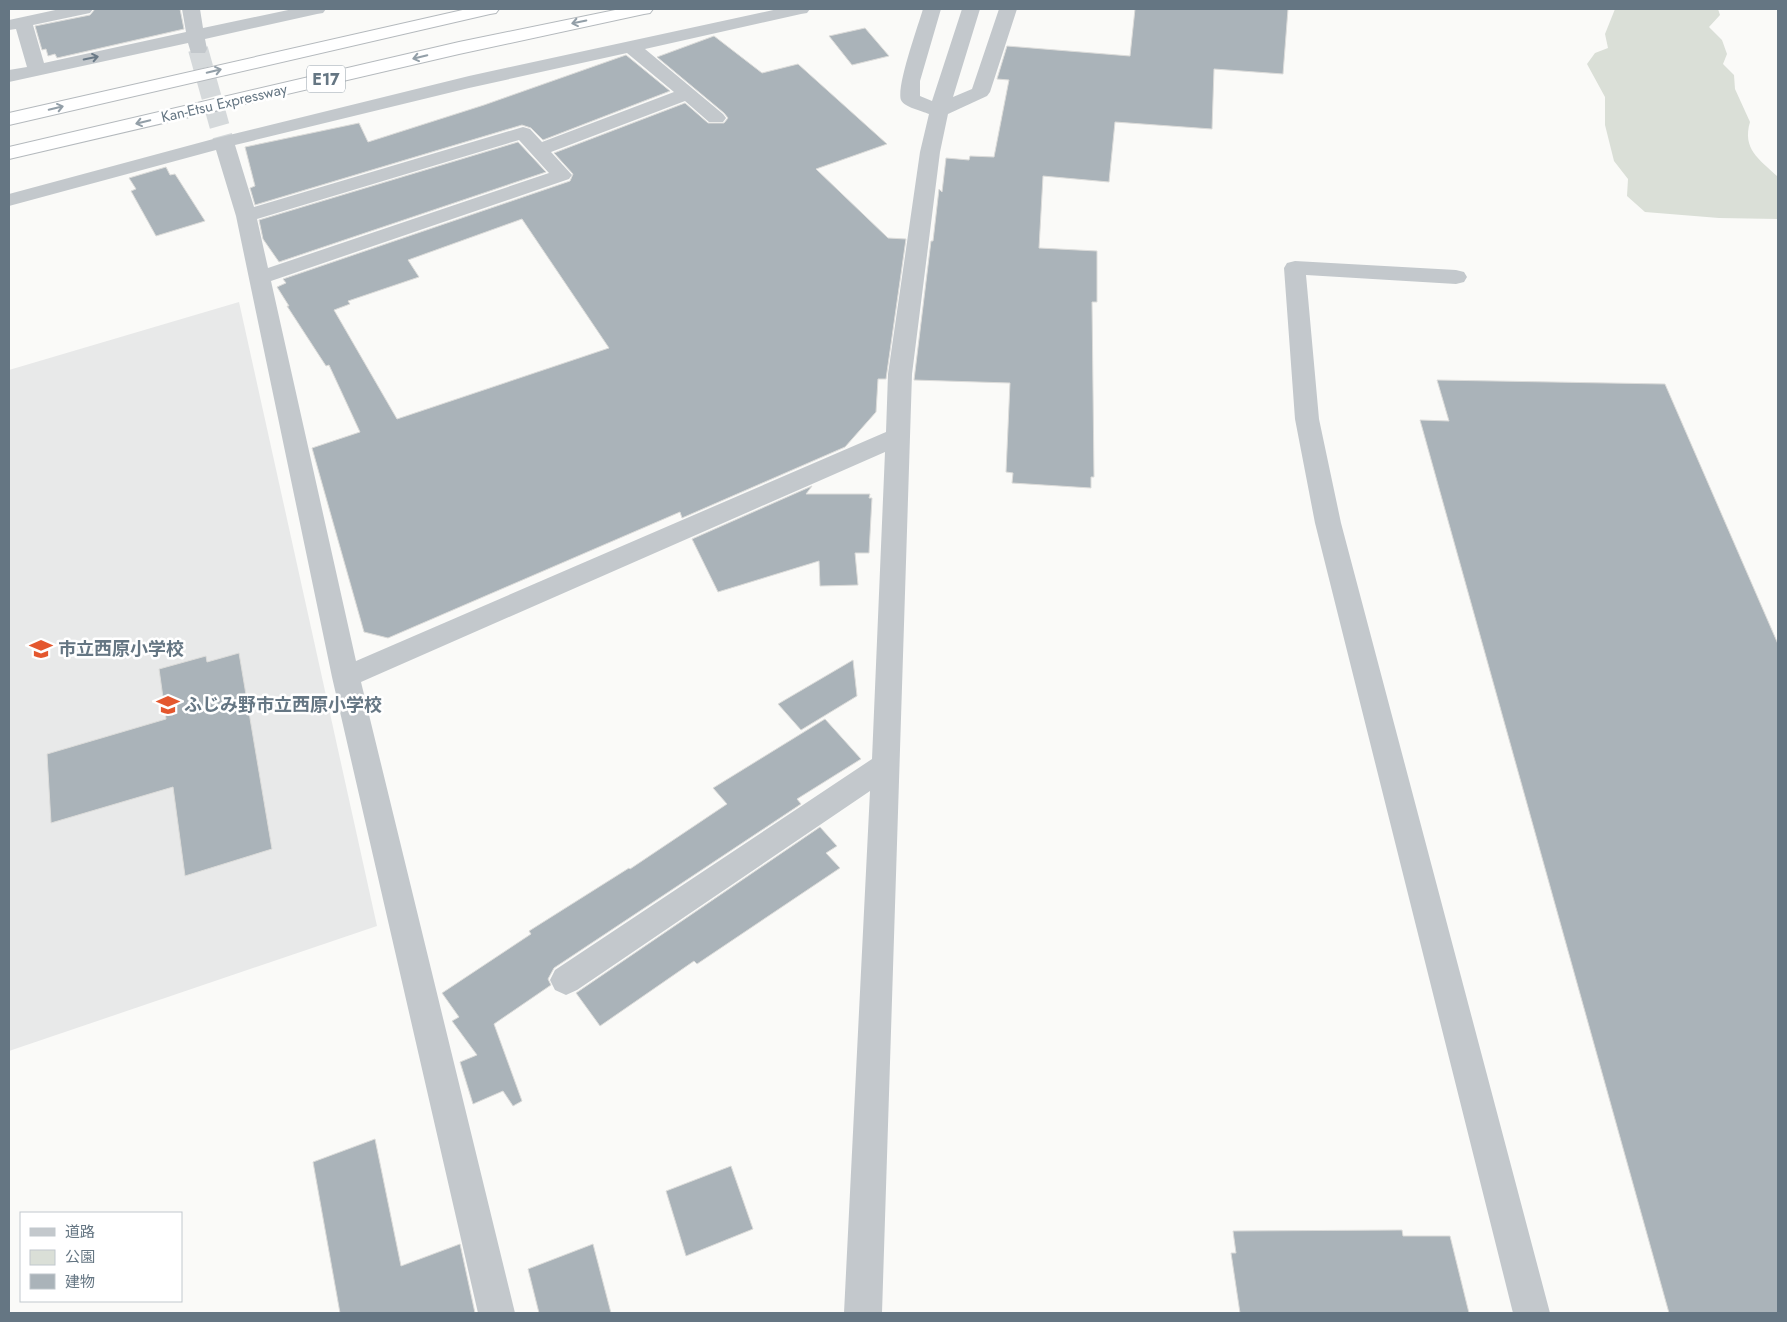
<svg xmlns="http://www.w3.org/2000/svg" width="1787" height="1322" font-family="Jost,'Noto Sans JP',sans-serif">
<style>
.built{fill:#e8e9e9}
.green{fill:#dadfd7}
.building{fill:#aab3b9;stroke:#dcdcda;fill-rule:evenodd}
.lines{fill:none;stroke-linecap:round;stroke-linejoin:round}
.minor-tunnel{stroke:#d5d9db;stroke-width:20;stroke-dasharray:20 10;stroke-linecap:butt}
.highway-casing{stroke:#b4b9bd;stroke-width:2}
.minor{fill:#c3c8cc;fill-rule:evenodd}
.highway{fill:#fff;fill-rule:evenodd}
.oneway{stroke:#939fa8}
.oneway2{stroke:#6a7a87}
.labels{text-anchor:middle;stroke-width:5;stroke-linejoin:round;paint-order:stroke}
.far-street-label{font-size:15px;fill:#657683;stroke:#fff}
.shield{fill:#fff;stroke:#939fa8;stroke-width:1}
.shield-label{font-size:16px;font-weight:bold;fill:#657683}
.poi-label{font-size:18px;font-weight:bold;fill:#657683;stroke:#fff;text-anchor:start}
</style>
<rect width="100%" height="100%" fill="#fafaf8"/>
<!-- built -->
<polygon class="built" points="239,302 377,926 9,1051 9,370"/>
<!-- green -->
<path class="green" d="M1615,9H1718L1720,15L1709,27L1722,40L1727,54L1723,64L1734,75L1735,89L1750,122C1742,149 1759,159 1777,176L1778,219L1719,218L1645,212L1627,196L1628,179L1614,161L1605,125V97L1587,64L1595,53L1608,48L1605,34Z"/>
<!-- building -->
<g class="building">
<polygon points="95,9 180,9 184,29 57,58 55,54 48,56 46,49 42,50 35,26 90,15"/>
<polygon points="1135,9 1288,9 1283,74 1214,69 1212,129 1115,122 1109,182 1043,176 1039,248 1097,251 1097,302 1092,302 1094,477 1091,477 1091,488 1012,483 1013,473 1006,472 1010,383 914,380 931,241 933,241 939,189 942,192 946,158 969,160 970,156 994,157 1009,80 997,79 1007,46 1130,56"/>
<polygon points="865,28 889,56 852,65 829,36"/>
<path d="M714,36L762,73L798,64L887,144L816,169L888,238L906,239L886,379H878L876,412L845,447L682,518L680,512L388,638L364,632L312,448L360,432L329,365L326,366L287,306H289L277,287L286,283L283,279L570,181L573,174L554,153L685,103L708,123H724L728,118L724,113L657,57ZM522,219L609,348L397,419L334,310L350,304L348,301L419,277L408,260Z"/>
<polygon points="626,55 670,91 543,140 531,128 522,125 255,205 250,188 255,186 245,147 359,123 368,142 484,105"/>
<polygon points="518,142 546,172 279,262 263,239 259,220"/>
<polygon points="166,167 170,175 175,174 205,221 156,236 131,191 136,189 129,178"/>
<polygon points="1437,380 1665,384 1778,644 1778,1313 1669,1313 1420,420 1449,421"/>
<polygon points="812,486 806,494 870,494 869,498 872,498 869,553 855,553 858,585 820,586 819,561 718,592 692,539"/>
<polygon points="239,653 272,849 185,876 173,787 51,823 47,754 166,719 159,669 206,656 207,662"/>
<polygon points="853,660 857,696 801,730 778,704"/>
<polygon points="825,719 861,759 797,799 801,804 554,968 548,979 551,985 494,1024 522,1101 513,1106 503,1091 473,1104 460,1062 477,1055 452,1021 459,1017 442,993 531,934 529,931 629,868 630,869 727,804 713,788"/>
<polygon points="820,827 837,846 826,853 840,868 697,964 694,961 600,1026 576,993"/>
<polygon points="375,1139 401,1266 460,1244 475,1313 340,1313 313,1162"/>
<polygon points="731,1166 753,1229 686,1256 666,1191"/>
<polygon points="1402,1230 1403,1236 1450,1236 1469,1313 1240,1313 1231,1253 1236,1253 1233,1231"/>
<polygon points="593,1244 611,1313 539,1313 528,1269"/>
</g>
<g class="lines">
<!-- minor-tunnel -->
<polyline class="minor-tunnel" points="198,49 224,142"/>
<defs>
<g id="highway">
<polygon points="467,9 499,9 496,13 490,14 9,125 9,113"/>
<polygon points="620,9 653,9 650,13 644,14 459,54 9,159 9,147 459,42"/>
</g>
</defs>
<!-- highway casing -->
<use href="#highway" class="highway-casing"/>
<!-- minor -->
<g class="minor">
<polygon points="60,9 93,9 90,13 33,25 44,63 186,32 182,9 200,9 203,28 293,9 326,9 323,13 317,14 205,39 207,49 205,53 191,53 188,43 9,82 9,70 27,67 16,29 9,30 9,20"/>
<path d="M778,9H810L807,13L801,14L645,49L723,114L726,118L723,122H709L685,101L551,152L572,175L569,179L271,281L356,661L886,432L888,374L920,152L929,114C922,111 904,107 901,100C896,87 918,26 923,9H941L920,81V96L932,101L962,9H980L953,97L972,89L999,9H1017L990,92L987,96L948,114L940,152L912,374L882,1313H844L870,791L577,990L566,995L555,990L550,980L555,970L872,759L885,452L361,682L515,1313H478L332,677L236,216L216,150L9,206V194L217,138L469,76ZM627,53L674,92L542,142L530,129L523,127L254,207L235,145L469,88ZM519,140L549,173L268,268L257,219Z"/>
<polygon points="1295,261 1456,270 1464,272 1467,277 1464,282 1456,284 1306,275 1319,419 1341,523 1550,1313 1513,1313 1315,523 1295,419 1284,268 1287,263"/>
</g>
<!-- highway -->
<use href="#highway" class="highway"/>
</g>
<!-- one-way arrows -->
<defs><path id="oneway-shaft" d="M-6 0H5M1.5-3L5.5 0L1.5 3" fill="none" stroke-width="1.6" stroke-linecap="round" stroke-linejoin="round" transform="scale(1.25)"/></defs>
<g class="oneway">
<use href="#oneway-shaft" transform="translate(579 22) rotate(168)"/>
<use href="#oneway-shaft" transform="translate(420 57) rotate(167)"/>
<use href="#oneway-shaft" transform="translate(214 71) rotate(-13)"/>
<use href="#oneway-shaft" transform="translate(56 108) rotate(-13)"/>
<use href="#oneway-shaft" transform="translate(143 122) rotate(167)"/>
</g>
<use class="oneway2" href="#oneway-shaft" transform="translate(91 58) rotate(-12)"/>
<!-- icons -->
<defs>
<symbol id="school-bare" viewBox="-9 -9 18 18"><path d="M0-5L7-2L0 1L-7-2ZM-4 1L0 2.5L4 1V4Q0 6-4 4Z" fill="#e4572e" stroke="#fff" stroke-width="2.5" paint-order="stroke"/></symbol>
</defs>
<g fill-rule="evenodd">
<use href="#school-bare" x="25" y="633" width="32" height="32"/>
<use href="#school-bare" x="152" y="689" width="32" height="32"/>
</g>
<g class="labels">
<!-- far-street labels -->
<g class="far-street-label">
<text transform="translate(224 103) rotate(-13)" y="5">Kan-Etsu Expressway</text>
</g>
<!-- shield labels -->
<rect class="shield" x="307" y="65.5" width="38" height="27" rx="4"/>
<g class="shield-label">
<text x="326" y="85">E17</text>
</g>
<!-- poi labels -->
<g class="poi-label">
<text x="58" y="655">市立西原小学校</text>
<text x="184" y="711">ふじみ野市立西原小学校</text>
</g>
</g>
<!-- border -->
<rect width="1787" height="1322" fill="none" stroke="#657683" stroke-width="20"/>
<!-- legend -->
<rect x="20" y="1212" width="162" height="90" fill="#ffffff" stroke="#c1c8cd"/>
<rect x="30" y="1228" width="25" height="8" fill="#c3c8cc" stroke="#c1c8cd"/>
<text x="65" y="1237" font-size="15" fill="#657683">道路</text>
<rect x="30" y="1250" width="25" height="15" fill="#dadfd7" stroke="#c1c8cd"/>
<text x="65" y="1262" font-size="15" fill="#657683">公園</text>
<rect x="30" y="1274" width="25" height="15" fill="#aab3b9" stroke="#c1c8cd"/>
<text x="65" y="1287" font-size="15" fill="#657683">建物</text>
</svg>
